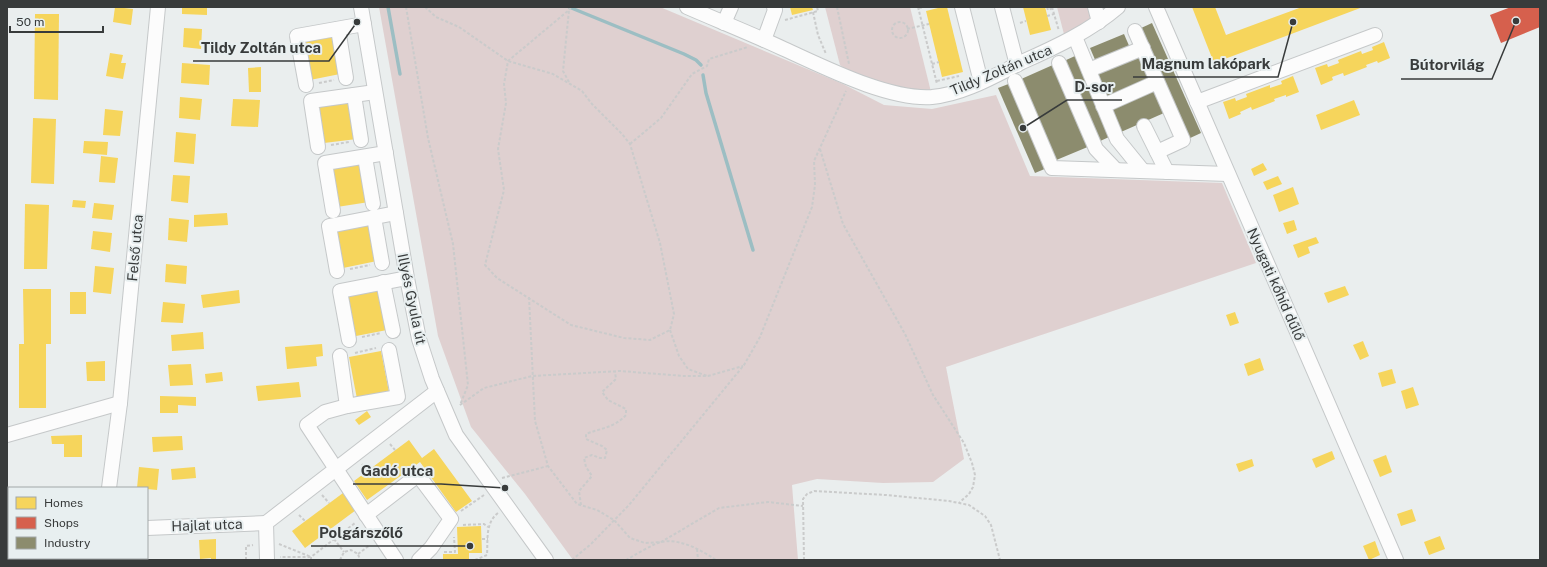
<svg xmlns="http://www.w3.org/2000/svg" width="1547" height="567" font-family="'Public Sans',sans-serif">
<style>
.green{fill:#dfd0d0}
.homes{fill:#f6d55c}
.shops{fill:#d6604d}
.industry{fill:#8c8c6e}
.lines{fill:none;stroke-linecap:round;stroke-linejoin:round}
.stream{stroke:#9cbec3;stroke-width:3.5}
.minor-casing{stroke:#c5c8c9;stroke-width:16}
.path{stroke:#cacbcb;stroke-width:2;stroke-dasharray:3 2;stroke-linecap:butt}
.minor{stroke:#fcfcfc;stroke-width:14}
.labels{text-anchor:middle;stroke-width:4;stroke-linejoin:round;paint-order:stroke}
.street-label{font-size:14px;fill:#383b3b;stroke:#e8eff0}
.leader{fill:none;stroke:#383b3b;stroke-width:1.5}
.callout-dot{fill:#383b3b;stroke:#e8eff0;stroke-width:1.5}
.callout-label{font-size:15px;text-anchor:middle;font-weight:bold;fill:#383b3b;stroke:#e8eff0;stroke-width:4;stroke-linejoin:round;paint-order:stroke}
</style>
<rect width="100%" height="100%" fill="#eaeeee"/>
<!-- green -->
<g class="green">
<polygon points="379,7 660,7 843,84 884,105 932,109 996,95 1030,176 1222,183 1256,263 946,367 964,459 933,482 883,483 817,479 792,485 798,560 573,560 525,494 471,427 438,336"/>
<polygon points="825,7 910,7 932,96 854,75 840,65"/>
<polygon points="1057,7 1095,7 1099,22 1066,42"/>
</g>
<!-- homes -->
<g class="homes">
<polygon points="115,7 133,9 131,25 113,22"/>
<polygon points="182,7 207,7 207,15 182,14"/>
<polygon points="790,7 812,7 813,10 792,15"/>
<polygon points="942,7 947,7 963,72 942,77 926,11"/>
<polygon points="1023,7 1045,7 1051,30 1030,35"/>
<polygon points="1192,7 1215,7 1226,35 1302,7 1363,7 1214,63"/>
<polygon points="35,14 59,14 58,100 34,99"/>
<polygon points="184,28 202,29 201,49 183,47"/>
<polygon points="333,37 340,74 310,80 304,42"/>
<polygon points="1384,42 1390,58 1378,63 1377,61 1366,65 1367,67 1344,76 1343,73 1332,77 1333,80 1321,85 1315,68 1327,64 1328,67 1339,63 1338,60 1361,51 1362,54 1373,50 1372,47"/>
<polygon points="110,53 123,55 121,63 126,63 123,79 106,76"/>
<polygon points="182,63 210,65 209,85 181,83"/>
<polygon points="261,67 261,92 249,92 248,68"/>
<polygon points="1293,76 1299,92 1286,97 1286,95 1274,99 1275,101 1252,110 1251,107 1240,112 1241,114 1229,119 1223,102 1235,98 1236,101 1247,97 1246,94 1270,85 1270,88 1282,84 1281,81"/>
<polygon points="180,97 202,99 200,120 179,118"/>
<polygon points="233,99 260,100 258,127 231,126"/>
<polygon points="1354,100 1360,115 1321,130 1316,115"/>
<polygon points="351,101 357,139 324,143 319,106"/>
<polygon points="105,109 123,111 120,136 103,135"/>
<polygon points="33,118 56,119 54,184 31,183"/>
<polygon points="176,132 196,134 194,164 174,162"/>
<polygon points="84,141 108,142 107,155 83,153"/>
<polygon points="101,156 118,158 115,183 99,182"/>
<polygon points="1263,163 1267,170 1254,176 1251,169"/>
<polygon points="362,164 369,202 337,207 331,169"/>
<polygon points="173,175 190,176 188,203 171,201"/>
<polygon points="1278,176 1282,184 1267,190 1263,182"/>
<polygon points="1293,187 1299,204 1279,212 1273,195"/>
<polygon points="73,200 86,201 85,208 72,207"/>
<polygon points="94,203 114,205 112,220 92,218"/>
<polygon points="25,204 49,205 47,269 24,269"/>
<polygon points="227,213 228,225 194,227 194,215"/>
<polygon points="169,218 189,220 187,242 168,240"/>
<polygon points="1294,220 1297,230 1287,234 1283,223"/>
<polygon points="370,223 377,261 343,268 336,229"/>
<polygon points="93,231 112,233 110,252 91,249"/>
<polygon points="1316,237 1319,243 1308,247 1310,253 1298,258 1293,245"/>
<polygon points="166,264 187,266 186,284 165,282"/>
<polygon points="95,266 114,268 111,294 93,292"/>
<polygon points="1345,286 1349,295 1328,303 1324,293"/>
<polygon points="379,288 387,330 356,336 347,294"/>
<polygon points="23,289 51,289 51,344 46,344 46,408 19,408 19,344 24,344"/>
<polygon points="239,290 240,303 203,308 201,295"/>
<rect x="70" y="292" width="16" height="22"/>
<polygon points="163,302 185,304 183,323 161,322"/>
<polygon points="1235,312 1239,323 1230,326 1226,315"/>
<polygon points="203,332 204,349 172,351 171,335"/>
<polygon points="1363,341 1369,356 1360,360 1353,345"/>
<polygon points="322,344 323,356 316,357 317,366 287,369 285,347"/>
<polygon points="381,351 389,392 357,399 349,357"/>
<polygon points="1260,358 1264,370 1248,376 1244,364"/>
<polygon points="105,361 105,381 87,381 86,362"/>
<polygon points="191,364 193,385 170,386 168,365"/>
<polygon points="1392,369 1396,383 1382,387 1378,373"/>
<polygon points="222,372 223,381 206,383 205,374"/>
<polygon points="299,382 301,397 258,401 256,386"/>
<polygon points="1413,387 1419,405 1406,409 1401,391"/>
<polygon points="160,396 196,397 196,406 178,405 178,413 160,413"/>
<polygon points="367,411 371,417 359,425 355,420"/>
<polygon points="82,435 82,457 64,457 64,444 52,444 51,436"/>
<polygon points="182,436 183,450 153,452 152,437"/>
<polygon points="409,440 422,458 434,449 472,501 456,512 420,462 367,500 354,481"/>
<polygon points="1332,451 1335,459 1316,468 1312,459"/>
<polygon points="1386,455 1392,472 1380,477 1373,460"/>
<polygon points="1252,459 1254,466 1239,472 1236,464"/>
<polygon points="139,467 159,469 157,490 137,488"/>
<polygon points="195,467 196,478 172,480 171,469"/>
<polygon points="343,493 356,510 305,548 292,531"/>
<polygon points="1412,509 1416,521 1401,526 1397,514"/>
<polygon points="481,526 482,553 469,553 469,560 443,560 443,554 458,554 457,527"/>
<polygon points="1440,536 1445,549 1429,555 1424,542"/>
<polygon points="216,539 216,560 211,560 211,558 200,559 199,540"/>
<polygon points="1375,541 1380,555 1369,560 1363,546"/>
<rect x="114" y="558" width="16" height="2"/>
</g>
<!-- shops -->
<polygon class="shops" points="1511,7 1540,7 1540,27 1501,43 1490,15"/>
<!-- industry -->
<g class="industry">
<polygon points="1152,23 1201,133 1188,139 1139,29"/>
<polygon points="1124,34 1130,48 1096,62 1090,48"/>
<polygon points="1075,56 1109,137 1098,142 1064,61"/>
<polygon points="1140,56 1150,79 1105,98 1095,75"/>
<polygon points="1055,64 1090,146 1054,161 1019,80"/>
<polygon points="1011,83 1047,168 1035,173 998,88"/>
<polygon points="1155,91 1164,113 1121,132 1111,109"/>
</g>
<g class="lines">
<!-- stream -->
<g class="stream">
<polyline points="388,7 400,74"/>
<polyline points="569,7 684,54 696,60 701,65"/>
<polyline points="703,75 706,93 753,250"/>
</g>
<defs>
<g id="minor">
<polyline points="361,7 407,278 419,339 432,379 456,435 546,560"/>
<path d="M687,7C719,21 752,34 784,49C824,67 888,100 932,97C964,94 994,76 1022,62C1056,47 1090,31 1118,7"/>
<polyline points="962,7 981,82"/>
<polyline points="1002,7 1017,65"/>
<polyline points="1095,7 1099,22"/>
<polyline points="1156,7 1396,560"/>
<polyline points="724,23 731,7"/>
<polyline points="338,29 346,78"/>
<polyline points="1135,31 1183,140 1157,152"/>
<polyline points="1075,37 1117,139 1143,171"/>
<polyline points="764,40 775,10 774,7"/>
<polyline points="1059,63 1096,149 1116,170"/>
<polyline points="1089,70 1143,48"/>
<polyline points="1015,81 1052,168 1228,174"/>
<polyline points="306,85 297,36 364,24"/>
<polyline points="354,95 361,140"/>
<polyline points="1197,102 1375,35"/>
<polyline points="1103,106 1157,82"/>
<polyline points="1144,126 1167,172"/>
<polyline points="318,147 311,101 375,92"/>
<polyline points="365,157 373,204"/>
<polyline points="333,211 325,163 386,153"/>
<polyline points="374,217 382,263"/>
<polyline points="337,271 329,226 396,213"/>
<polyline points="383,282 393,331"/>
<polyline points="349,340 340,291 407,278"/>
<polyline points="340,356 347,406 325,412 307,425 396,560"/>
<polyline points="347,406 398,397 389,350"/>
<polyline points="7,435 120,403"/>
<polyline points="109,488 120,403 158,7"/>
<polyline points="366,515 418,475 451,519 431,548 419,560"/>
<polyline points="147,528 266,523"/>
<polyline points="99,560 99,558"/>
<polyline points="267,560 266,523 437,391"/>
</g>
</defs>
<!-- minor casing -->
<use href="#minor" class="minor-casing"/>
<!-- path -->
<g class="path">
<polyline points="406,7 428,138 453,244 468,385 460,405"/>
<polyline points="425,7 436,17 459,27 508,61 553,74 582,91 592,104 622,134 630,144 660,243 674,314 670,330 650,340 624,338 571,325 497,278 485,265 504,190 498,149 506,103 504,84 508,61 569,10 571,7"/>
<polyline points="837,7 849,64"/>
<polyline points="918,7 937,84"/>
<polyline points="1047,7 1048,10 1053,8"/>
<polyline points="1052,7 1059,31"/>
<polyline points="919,8 924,7"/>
<polyline points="813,12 818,35 826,54"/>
<polyline points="1047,16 1054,14"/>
<polyline points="785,20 818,11 817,7"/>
<circle cx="900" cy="30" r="8"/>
<polyline points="1020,23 1026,21"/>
<polyline points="907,29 929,24"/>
<polyline points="932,64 939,62"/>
<polyline points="937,81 959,76"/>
<polyline points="569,82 563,71 569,10"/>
<polyline points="319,83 334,80"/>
<polyline points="630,144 661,118 692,74 707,66 709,59 748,47"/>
<polyline points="331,145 349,142"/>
<polyline points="820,149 843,224 905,334 933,395 964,443 972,463 975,475 973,487 969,494 959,503"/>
<polyline points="350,269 370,265"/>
<polyline points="529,297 535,421 548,466 577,504 597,510 614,520 630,538 645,543 661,542 719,508 768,502 803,506"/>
<polyline points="670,330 679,356 688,369 707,376"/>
<polyline points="362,337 381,333"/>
<polyline points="355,353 376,348"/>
<polyline points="460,405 484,388 532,376 620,371 684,376 708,376 743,366"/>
<polyline points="390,444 395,450"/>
<polyline points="362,464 367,471"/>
<polyline points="502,478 548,466"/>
<polyline points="322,495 329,503"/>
<path d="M581,505L579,491L592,476L586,467L584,458L592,455L600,458H605L607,450L602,446L586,439V434C601,428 614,428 626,415V409L608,400L602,392L616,379L615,372"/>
<polyline points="461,511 484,495"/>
<polyline points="299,515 305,521"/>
<polyline points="463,525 484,524 488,527"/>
<polyline points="334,539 344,552"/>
<polyline points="482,539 488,539"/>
<polyline points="279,544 311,557 280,557"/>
<polyline points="697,549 698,560"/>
<polyline points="444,552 455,552 454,537"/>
<polyline points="358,554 370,545"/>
<polyline points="246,560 246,546 253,545"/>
<polyline points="311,560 311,557 355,523"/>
<polyline points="340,560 344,552 351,550 358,554 360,560"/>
<path d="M475,560L487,555C488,540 485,523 498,513"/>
<polyline points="572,560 591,544 629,505 744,365 760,337 812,207 815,185 814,161 846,91"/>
<path d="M626,560C633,556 655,543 661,542C680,538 701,550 716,560"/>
<polyline points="804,560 803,499 807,494 814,491 886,495 949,501 969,505 985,516 991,525 1000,560"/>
</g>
<!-- minor -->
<use href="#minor" class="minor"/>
</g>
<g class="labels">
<!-- street labels -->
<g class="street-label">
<text transform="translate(1001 70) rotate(-23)" y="5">Tildy Zoltán utca</text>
<text transform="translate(135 248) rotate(-85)" y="5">Felső utca</text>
<text transform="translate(1276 284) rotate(66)" y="5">Nyugati kőhíd dűlő</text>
<text transform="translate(412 299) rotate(78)" y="5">Illyés Gyula út</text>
<text transform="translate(207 525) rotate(-2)" y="5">Hajlat utca</text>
</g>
</g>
<!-- callouts -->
<path class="leader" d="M357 22L329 61H193M1293 22L1278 77H1133M1516 21L1492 79H1401M1023 128L1067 100H1122M505 488L441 484H353M470 546L411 546H311"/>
<g class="callout-dot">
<circle cx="357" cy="22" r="4"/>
<circle cx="1293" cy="22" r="4"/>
<circle cx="1516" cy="21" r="4"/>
<circle cx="1023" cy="128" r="4"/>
<circle cx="505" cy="488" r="4"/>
<circle cx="470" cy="546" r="4"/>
</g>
<g class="callout-label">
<text x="261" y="53">Tildy Zoltán utca</text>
<text x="1206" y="69">Magnum lakópark</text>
<text x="1447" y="70">Bútorvilág</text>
<text x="1094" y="92">D-sor</text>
<text x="397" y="476">Gadó utca</text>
<text x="361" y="538">Polgárszőlő</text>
</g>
<!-- border -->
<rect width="1547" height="567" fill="none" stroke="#383b3b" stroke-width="16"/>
<!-- legend -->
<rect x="8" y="487" width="140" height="72" fill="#e8eff0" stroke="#a2a7a8"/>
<rect x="16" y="497" width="20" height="12" fill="#f6d55c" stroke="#a2a7a8"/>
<text x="44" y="507" font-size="12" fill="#383b3b">Homes</text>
<rect x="16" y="517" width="20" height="12" fill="#d6604d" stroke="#a2a7a8"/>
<text x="44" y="527" font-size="12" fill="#383b3b">Shops</text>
<rect x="16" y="537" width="20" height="12" fill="#8c8c6e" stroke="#a2a7a8"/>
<text x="44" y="547" font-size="12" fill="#383b3b">Industry</text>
<!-- scale -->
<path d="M10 26v6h93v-6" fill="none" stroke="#383b3b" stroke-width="2"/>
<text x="16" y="26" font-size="12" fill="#383b3b" stroke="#e8eff0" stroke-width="3" paint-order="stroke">50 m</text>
</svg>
